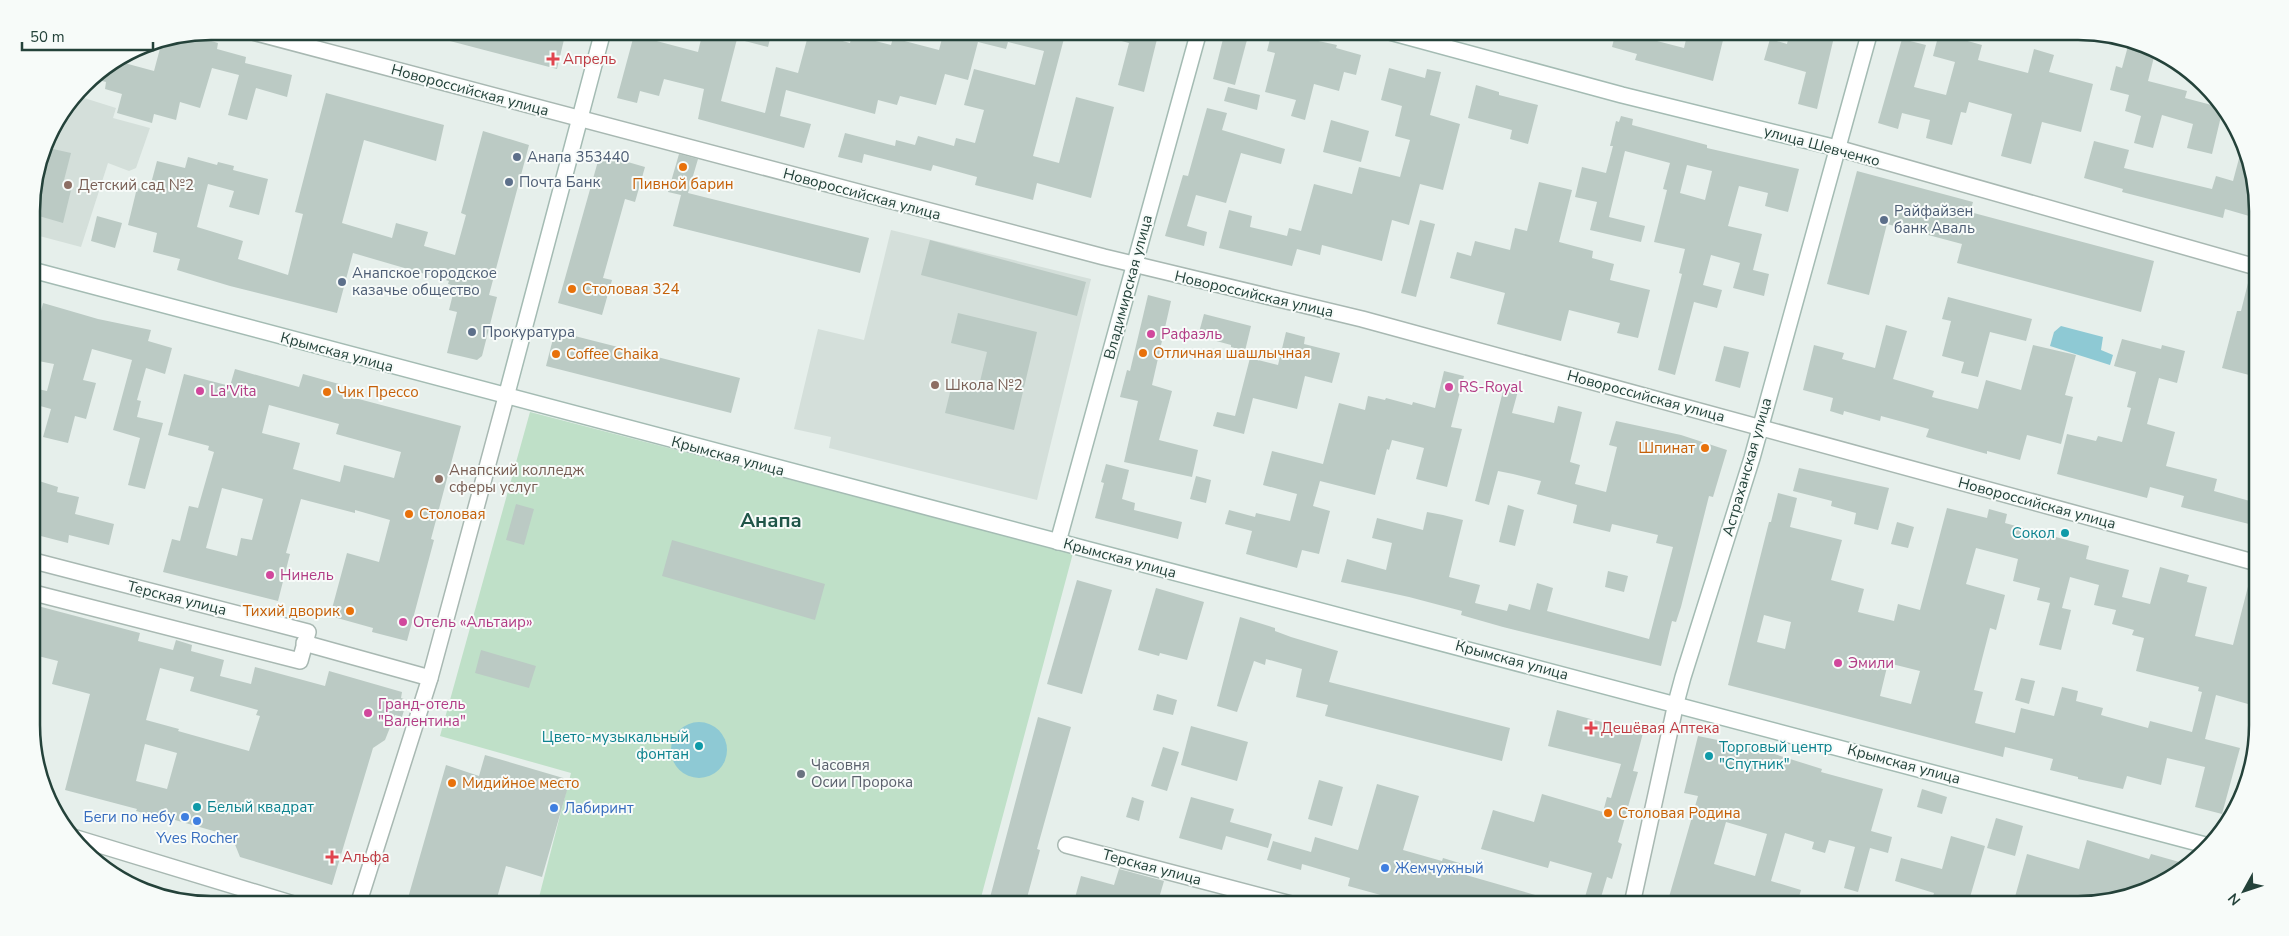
<svg xmlns="http://www.w3.org/2000/svg" width="2289" height="936" font-family="'Nunito Sans',sans-serif">
<style>
.built{fill:#d4dfda}
.green{fill:#bfe0c8}
.water{fill:#8ec9d4}
.building{fill:#bbcac4;fill-rule:evenodd}
.lines{fill:none;stroke-linecap:round;stroke-linejoin:round}
.street-casing{stroke:#a8b8b2;stroke-width:18}
.secondary-casing{stroke:#a4bbb3;stroke-width:18}
.street{stroke:#fff;stroke-width:15}
.secondary{stroke:#fff;stroke-width:15}
.health-dot{fill:#e0444e;stroke:#f7fbf9;stroke-width:2}
.service-dot{fill:#5c6f8a;stroke:#f7fbf9;stroke-width:2}
.food-dot{fill:#e8710a;stroke:#f7fbf9;stroke-width:2}
.education-dot{fill:#8d6e63;stroke:#f7fbf9;stroke-width:2}
.hotel-dot{fill:#d1479c;stroke:#f7fbf9;stroke-width:2}
.culture-dot{fill:#0f9aa8;stroke:#f7fbf9;stroke-width:2}
.worship-dot{fill:#6b7280;stroke:#f7fbf9;stroke-width:2}
.shop-dot{fill:#3f7fe0;stroke:#f7fbf9;stroke-width:2}
.labels{text-anchor:middle;stroke-width:4;stroke-linejoin:round;paint-order:stroke}
.health-label{font-size:15px;fill:#be3a42;stroke:#f7fbf9;text-anchor:start}
.street-label{font-size:15px;fill:#24423a;stroke:#f7fbf9}
.service-label{font-size:15px;fill:#4e5e75;stroke:#f7fbf9;text-anchor:start}
.food-label{font-size:15px;fill:#c56008;stroke:#f7fbf9;text-anchor:start}
.education-label{font-size:15px;fill:#785e54;stroke:#f7fbf9;text-anchor:start}
.hotel-label{font-size:15px;fill:#b23c85;stroke:#f7fbf9;text-anchor:start}
.culture-label{font-size:15px;fill:#0d838f;stroke:#f7fbf9;text-anchor:end}
.worship-label{font-size:15px;fill:#5b616d;stroke:#f7fbf9;text-anchor:start}
.shop-label{font-size:15px;fill:#366cbe;stroke:#f7fbf9;text-anchor:start}
.district-label{font-size:20px;font-weight:bold;fill:#1f5548;stroke:#f7fbf9}
.rim{fill:none;stroke:#24423a;stroke-width:2.5}
</style>
<rect width="100%" height="100%" fill="#e6efeb"/>
<!-- built -->
<g class="built">
<polygon points="81,97 116,108 113,118 150,128 136,168 129,171 108,163 81,247 32,234 32,199 50,132 71,104 73,105"/>
<polygon points="891,230 1091,279 1037,500 829,448 831,437 794,429 818,329 864,340"/>
</g>
<!-- green -->
<polygon class="green" points="530,412 1073,553 979,905 537,905 571,773 440,736"/>
<!-- water -->
<g class="water">
<polygon points="2061,326 2103,337 2101,350 2113,355 2110,365 2050,346 2054,332"/>
<circle cx="699" cy="750" r="28"/>
</g>
<!-- building -->
<g class="building">
<polygon points="428,31 566,31 557,69 427,35"/>
<polygon points="703,31 772,31 768,47 737,39 721,101 765,113 776,67 798,73 809,32 850,43 852,35 891,45 893,38 939,50 944,31 1066,31 1033,156 1059,163 1076,97 1114,107 1091,198 1037,183 1033,200 975,185 977,177 933,165 931,171 864,154 862,163 838,157 845,133 895,146 896,140 915,145 918,136 954,146 956,138 975,143 984,110 964,105 974,69 1035,85 1044,51 1008,42 1006,49 978,42 968,80 945,74 936,105 900,96 897,105 878,100 875,114 786,90 780,116 811,124 804,148 698,119 704,89 664,79 659,96 640,91 637,103 617,98 634,35 698,52"/>
<polygon points="1103,31 1159,31 1144,92 1118,85 1129,43 1103,36"/>
<polygon points="1225,31 1248,36 1235,85 1213,79"/>
<polygon points="1272,31 1337,45 1336,48 1361,55 1356,75 1344,72 1339,91 1314,84 1305,120 1291,116 1296,100 1265,92 1275,53 1267,51"/>
<polygon points="1616,31 1659,31 1657,41 1684,48 1688,31 1705,31 1724,36 1713,81 1635,60 1637,54 1612,47"/>
<polygon points="1790,31 1812,31 1834,37 1817,109 1798,104 1806,72 1764,60 1770,39 1787,44"/>
<polygon points="1939,33 1982,45 1978,60 2028,73 2034,49 2054,55 2049,72 2093,84 2081,132 2042,122 2031,164 2001,156 2012,114 1969,102 1966,113 1961,112 1952,145 1926,138 1930,120 1902,113 1898,129 1878,123 1902,39 1926,45 1914,87 1946,95 1955,62 1933,56"/>
<polygon points="191,35 218,43 217,49 246,57 245,63 292,75 287,97 256,88 247,120 228,115 239,75 212,68 200,108 180,102 176,120 154,114 152,123 117,113 122,94 105,89 106,82 91,78 117,61 154,71 162,41"/>
<polygon points="2128,46 2155,53 2148,81 2187,91 2185,98 2223,108 2212,154 2187,148 2193,124 2162,115 2153,148 2134,143 2141,116 2125,111 2129,95 2110,90 2116,66 2122,68"/>
<polygon points="1389,68 1425,78 1427,69 1441,72 1430,115 1460,124 1443,190 1420,184 1409,225 1392,220 1382,261 1322,245 1320,255 1297,249 1292,266 1219,248 1229,210 1252,216 1250,227 1287,236 1289,228 1301,231 1314,184 1352,194 1359,167 1400,177 1410,140 1395,136 1402,106 1381,100"/>
<polygon points="1476,85 1499,92 1499,95 1538,105 1528,144 1510,139 1512,130 1468,118"/>
<polygon points="1228,87 1260,95 1257,110 1224,101"/>
<polygon points="326,93 444,125 436,161 364,140 342,223 392,238 396,223 428,232 424,246 455,255 466,215 461,213 483,131 529,145 489,295 497,297 482,356 477,360 447,353 457,312 449,310 455,286 448,284 449,281 353,253 337,313 230,286 177,270 180,259 153,252 157,233 128,225 137,188 149,191 157,161 185,168 188,157 217,165 218,162 234,166 233,170 268,179 259,215 229,207 234,191 208,184 197,227 243,241 238,259 288,275 303,214 295,212"/>
<polygon points="1207,108 1227,113 1222,130 1285,149 1281,164 1241,153 1226,203 1196,195 1187,226 1207,232 1204,246 1165,236 1183,175 1188,176"/>
<path d="M1621,116L1633,119L1632,125L1707,145V148L1799,169L1788,212L1765,206L1768,193L1739,186L1728,226L1762,234L1753,270L1769,274L1764,296L1733,288L1740,263L1711,255L1703,285L1722,290L1717,308L1694,302L1675,375L1658,370L1682,274L1679,273L1685,249L1654,242L1667,190L1663,189L1670,163L1625,151L1609,217L1645,226L1641,242L1590,230L1597,202L1575,197L1582,167L1606,173L1613,146H1610L1616,121L1619,122ZM1687,165L1712,171L1705,200L1680,193Z"/>
<polygon points="1331,120 1369,131 1361,162 1323,152"/>
<polygon points="2094,141 2129,150 2124,168 2212,189 2216,176 2233,181 2241,151 2252,178 2249,188 2256,190 2256,218 2225,209 2223,218 2122,192 2123,189 2084,178"/>
<polygon points="53,149 71,153 63,184 72,186 63,223 32,214 32,199 44,152 51,154"/>
<polygon points="600,154 645,167 635,202 625,199 603,278 612,280 602,315 558,303"/>
<polygon points="679,154 698,159 688,193 869,238 860,273 673,226 681,195 668,192"/>
<polygon points="1857,171 1973,202 1970,212 2154,261 2141,312 1957,263 1962,244 1887,224 1869,295 1827,284"/>
<polygon points="1539,182 1572,190 1559,242 1593,251 1592,258 1614,264 1610,280 1650,290 1638,338 1617,333 1620,323 1569,310 1561,341 1497,324 1505,293 1450,278 1457,252 1471,256 1475,241 1510,250 1515,228 1527,231"/>
<polygon points="97,216 122,223 115,248 91,241"/>
<polygon points="1420,220 1435,224 1416,297 1401,293"/>
<polygon points="930,240 1086,282 1077,316 921,275"/>
<polygon points="2250,275 2256,276 2257,377 2222,368 2237,311 2241,311"/>
<polygon points="1148,295 1171,301 1152,385 1172,391 1159,440 1198,450 1192,477 1124,462 1138,401 1120,397 1127,370 1130,371"/>
<polygon points="1948,297 2032,319 2026,341 1990,332 1978,377 1961,373 1964,362 1942,356 1951,321 1942,319"/>
<polygon points="43,303 98,319 151,330 148,341 172,348 165,374 146,368 137,400 141,401 137,417 163,423 145,489 128,485 140,438 113,430 132,360 92,349 83,380 96,383 86,419 75,416 68,443 43,437 51,409 33,404 33,388 47,391 54,364 33,360 32,309 41,311"/>
<polygon points="958,313 1037,332 1014,430 945,413 952,384 978,390 987,352 951,343"/>
<polygon points="1204,314 1251,326 1245,351 1231,347 1231,345 1198,336"/>
<polygon points="1886,325 1907,331 1893,379 1934,391 1932,397 1978,409 1986,380 2021,390 2033,345 2076,355 2065,395 2073,397 2061,444 2027,435 2020,460 1987,451 1987,454 1926,437 1929,429 1881,416 1880,421 1844,411 1843,415 1830,411 1833,398 1803,390 1814,345 1844,353 1842,359 1875,368"/>
<polygon points="555,331 740,378 731,413 546,366"/>
<polygon points="1286,332 1305,337 1304,344 1340,353 1332,383 1305,376 1297,409 1253,398 1244,434 1213,426 1217,412 1235,416 1250,358 1278,365"/>
<polygon points="2122,339 2161,349 2162,345 2185,351 2177,383 2159,378 2147,424 2175,432 2166,466 2217,479 2214,491 2257,503 2257,526 2181,507 2184,496 2150,487 2147,498 2057,474 2067,434 2096,441 2098,436 2122,442 2131,408 2127,407 2136,372 2114,366"/>
<polygon points="1724,346 1749,352 1740,388 1715,381"/>
<path d="M235,369L299,387L303,374L339,384L336,393L461,426L431,539L434,540L407,641L372,632L373,628L330,616L347,553L379,562L390,520L355,510V513L301,499L286,553L290,554L278,601L163,572L172,539L180,541L189,506L198,508L214,452L208,450L209,446L168,435L184,374L230,386ZM269,405L339,424L336,434L401,452L394,478L344,465L340,482L293,469L300,443L262,433ZM222,488L263,499L252,540L241,538L237,556L206,548Z"/>
<polygon points="1444,371 1464,376 1451,427 1462,429 1447,487 1416,479 1424,448 1392,440 1389,450 1387,449 1375,495 1320,481 1313,506 1330,511 1319,554 1302,550 1297,568 1246,554 1252,531 1225,524 1229,510 1255,517 1256,513 1290,521 1297,494 1263,485 1272,451 1323,464 1339,403 1365,410 1368,396 1385,400 1386,398 1412,405 1413,402 1435,408"/>
<polygon points="1504,387 1518,391 1512,413 1554,423 1558,406 1582,412 1570,462 1580,465 1575,484 1606,492 1617,447 1609,445 1616,421 1681,435 1727,450 1713,497 1709,496 1681,607 1676,622 1672,621 1661,666 1503,627 1461,615 1462,611 1409,597 1341,582 1347,559 1386,570 1392,543 1372,538 1377,518 1423,530 1427,512 1443,515 1463,520 1449,577 1480,585 1475,603 1507,611 1509,604 1530,610 1537,583 1553,588 1547,611 1649,639 1673,547 1656,543 1658,535 1612,524 1610,532 1573,523 1577,505 1537,494 1541,481 1513,474 1498,471 1489,505 1475,501"/>
<polygon points="1106,464 1129,470 1122,499 1135,503 1134,510 1182,522 1178,539 1095,518 1104,483 1101,482"/>
<polygon points="1799,468 1889,488 1878,530 1854,524 1856,513 1831,506 1832,501 1793,491"/>
<polygon points="1196,476 1211,480 1206,503 1190,499"/>
<polygon points="39,481 58,487 57,492 79,497 75,514 114,524 109,545 69,535 68,543 33,534 33,504"/>
<path d="M1778,493L1797,498L1790,527L1842,540L1831,580L1864,589L1858,612L1894,621L1898,604L1920,610L1947,508L1987,518L1989,509L2007,514L2005,523L2089,546L2086,559L2129,570L2122,597L2150,604L2160,567L2189,575L2187,582L2207,587L2195,636L2233,645L2252,571L2257,572L2258,666L2248,704L2216,695L2205,739L2240,748L2222,814L2195,807L2205,767L2167,758L2161,785L2127,776L2123,789L2078,779V777L2050,770L2053,759L2005,747L2003,757L1728,685L1769,522H1771ZM1976,548L2018,559L2013,581L2040,588L2037,600L2050,603L2039,645L2061,650L2071,610L2062,608L2070,577L2099,585L2094,605L2116,610L2112,624L2134,630L2132,635L2144,638L2136,671L2199,687L2198,691L2202,692L2192,732L2150,721L2148,728L2101,715L2103,708L2076,701L2078,691L2062,687L2054,716L2021,708L2015,733L1975,723L1983,692L1974,690L1990,628L1996,630L2005,595L1966,584ZM1764,615L1791,622L1785,649L1757,642ZM1888,663L1920,671L1911,704L1880,696Z"/>
<polygon points="516,504 534,509 524,545 506,540"/>
<polygon points="1508,505 1524,510 1515,546 1499,542"/>
<polygon points="1897,522 1914,527 1908,548 1891,544"/>
<polygon points="672,540 825,584 815,620 662,576"/>
<polygon points="1608,571 1628,576 1624,592 1605,587"/>
<polygon points="1077,580 1112,590 1082,694 1047,684"/>
<polygon points="1156,588 1204,602 1187,660 1160,653 1159,656 1138,650"/>
<path d="M34,605L140,633L138,641L173,650L176,640L192,645L191,651L224,660L220,676L251,684L255,667L325,686L329,671L402,692L401,698L407,700L402,717L395,715L385,740L373,748L332,885L240,857L234,842L223,839L224,834L154,814V816L136,811L137,809L65,790L90,694L52,684L58,661L34,655ZM160,668L194,677L190,691L258,710L256,715L260,716L249,751L178,731L179,729L146,720ZM145,744L177,753L167,789L136,781Z"/>
<polygon points="1240,617 1275,628 1275,631 1291,637 1338,651 1329,682 1510,728 1502,761 1325,716 1328,705 1296,697 1302,669 1266,659 1265,665 1254,661 1237,712 1217,706"/>
<polygon points="481,650 536,666 529,688 475,673"/>
<polygon points="2021,678 2035,681 2029,704 2015,700"/>
<polygon points="1157,694 1177,700 1173,715 1153,710"/>
<polygon points="1557,710 1643,733 1633,771 1638,772 1618,842 1622,844 1612,879 1607,877 1599,904 1583,904 1592,873 1550,861 1548,868 1481,849 1493,810 1534,822 1542,794 1603,812 1607,797 1611,798 1621,764 1548,746"/>
<polygon points="1038,717 1071,727 1037,849 1040,850 1025,905 988,905"/>
<polygon points="1191,726 1248,742 1237,781 1181,765"/>
<path d="M1698,736L1752,747L1822,769L1821,772L1883,789L1871,831L1892,837L1888,853L1870,848L1858,892L1844,888L1855,847L1829,840L1825,853L1812,849L1814,842L1785,833L1771,881L1801,890L1797,904H1667L1698,796L1684,793ZM1726,822L1767,834L1755,876L1714,864Z"/>
<polygon points="1163,747 1179,752 1167,791 1151,786"/>
<polygon points="485,755 570,780 542,877 506,866 495,905 406,905 446,765 479,776"/>
<polygon points="1319,780 1343,787 1332,826 1308,819"/>
<polygon points="1377,784 1419,796 1403,850 1442,861 1443,858 1469,866 1466,875 1556,901 1555,904 1417,905 1348,886 1350,878 1302,864 1301,870 1267,860 1273,841 1311,852 1315,837 1358,850"/>
<polygon points="1922,789 1947,797 1942,814 1917,807"/>
<polygon points="1132,797 1144,801 1139,821 1126,817"/>
<polygon points="1191,797 1234,809 1230,822 1272,834 1268,848 1226,836 1222,850 1179,838"/>
<polygon points="1996,818 2023,826 2015,856 1987,848"/>
<polygon points="1951,836 1985,846 1968,904 1931,904 1934,893 1895,881 1901,858 1942,869"/>
<polygon points="2087,840 2149,859 2151,854 2190,865 2136,895 2089,904 2013,904 2027,854 2079,869"/>
<polygon points="1119,869 1164,881 1157,905 1073,905 1081,876 1114,885"/>
</g>
<g class="lines">
<defs>
<g id="street">
<polyline points="249,31 1104,257 1362,319 2257,563"/>
<polyline points="1837,148 2256,267"/>
<polyline points="34,561 308,632 300,661 34,593"/>
<polyline points="304,643 430,678"/>
<polyline points="73,837 297,905"/>
<polyline points="1066,845 1295,905"/>
<polyline points="1632,904 1676,703"/>
<polyline points="358,905 430,678 506,397"/>
</g>
<g id="secondary">
<polyline points="1386,31 1622,95 1837,148"/>
<path d="M32,270C757,465 1484,650 2209,846"/>
<polyline points="506,397 603,31"/>
<polyline points="1058,542 1199,31"/>
<polyline points="1676,703 1683,677 1752,458 1870,31"/>
</g>
</defs>
<!-- street casing -->
<use href="#street" class="street-casing"/>
<!-- secondary casing -->
<use href="#secondary" class="secondary-casing"/>
<!-- street -->
<use href="#street" class="street"/>
<!-- secondary -->
<use href="#secondary" class="secondary"/>
</g>
<!-- markers -->
<g class="health-dot">
<path d="M550.5 51.5h5v5h5v5h-5v5h-5v-5h-5v-5h5z"/>
<path d="M1588.5 720.5h5v5h5v5h-5v5h-5v-5h-5v-5h5z"/>
<path d="M329.5 849.5h5v5h5v5h-5v5h-5v-5h-5v-5h5z"/>
</g>
<g class="service-dot">
<circle cx="517" cy="157" r="5"/>
<circle cx="509" cy="182" r="5"/>
<circle cx="1884" cy="220" r="5"/>
<circle cx="342" cy="282" r="5"/>
<circle cx="472" cy="332" r="5"/>
</g>
<g class="food-dot">
<circle cx="683" cy="167" r="5"/>
<circle cx="572" cy="289" r="5"/>
<circle cx="1143" cy="353" r="5"/>
<circle cx="556" cy="354" r="5"/>
<circle cx="327" cy="392" r="5"/>
<circle cx="1705" cy="448" r="5"/>
<circle cx="409" cy="514" r="5"/>
<circle cx="350" cy="611" r="5"/>
<circle cx="452" cy="783" r="5"/>
<circle cx="1608" cy="813" r="5"/>
</g>
<g class="education-dot">
<circle cx="68" cy="185" r="5"/>
<circle cx="935" cy="385" r="5"/>
<circle cx="439" cy="479" r="5"/>
</g>
<g class="hotel-dot">
<circle cx="1151" cy="334" r="5"/>
<circle cx="1449" cy="387" r="5"/>
<circle cx="200" cy="391" r="5"/>
<circle cx="270" cy="575" r="5"/>
<circle cx="403" cy="622" r="5"/>
<circle cx="1838" cy="663" r="5"/>
<circle cx="368" cy="713" r="5"/>
</g>
<g class="culture-dot">
<circle cx="2065" cy="533" r="5"/>
<circle cx="699" cy="746" r="5"/>
<circle cx="1709" cy="756" r="5"/>
<circle cx="197" cy="807" r="5"/>
</g>
<circle class="worship-dot" cx="801" cy="774" r="5"/>
<g class="shop-dot">
<circle cx="554" cy="808" r="5"/>
<circle cx="185" cy="817" r="5"/>
<circle cx="197" cy="821" r="5"/>
<circle cx="1385" cy="868" r="5"/>
</g>
<g class="labels">
<!-- health labels -->
<g class="health-label">
<text x="563" y="64">Апрель</text>
<text x="1601" y="733">Дешёвая Аптека</text>
<text x="342" y="862">Альфа</text>
</g>
<!-- street labels -->
<g class="street-label">
<text transform="translate(470 90) rotate(15)" y="5">Новороссийская улица</text>
<text transform="translate(1822 146) rotate(15)" y="5">улица Шевченко</text>
<text transform="translate(862 194) rotate(15)" y="5">Новороссийская улица</text>
<text transform="translate(1128 287) rotate(-75)" y="5">Владимирская улица</text>
<text transform="translate(1254 294) rotate(13)" y="5">Новороссийская улица</text>
<text transform="translate(337 352) rotate(15)" y="5">Крымская улица</text>
<text transform="translate(1646 396) rotate(15)" y="5">Новороссийская улица</text>
<text transform="translate(728 456) rotate(15)" y="5">Крымская улица</text>
<text transform="translate(1747 467) rotate(-74)" y="5">Астраханская улица</text>
<text transform="translate(2037 503) rotate(15)" y="5">Новороссийская улица</text>
<text transform="translate(1120 558) rotate(15)" y="5">Крымская улица</text>
<text transform="translate(177 598) rotate(14)" y="5">Терская улица</text>
<text transform="translate(1512 660) rotate(15)" y="5">Крымская улица</text>
<text transform="translate(1904 764) rotate(15)" y="5">Крымская улица</text>
<text transform="translate(1152 867) rotate(15)" y="5">Терская улица</text>
</g>
<!-- service labels -->
<g class="service-label">
<text x="527" y="162">Анапа 353440</text>
<text x="519" y="187">Почта Банк</text>
<text x="1894" y="216">Райфайзен<tspan x="1894" dy="17">банк Аваль</tspan></text>
<text x="352" y="278">Анапское городское<tspan x="352" dy="17">казачье общество</tspan></text>
<text x="482" y="337">Прокуратура</text>
</g>
<!-- food labels -->
<g class="food-label">
<text x="683" y="189" text-anchor="middle">Пивной барин</text>
<text x="582" y="294">Столовая 324</text>
<text x="1153" y="358">Отличная шашлычная</text>
<text x="566" y="359">Coffee Chaika</text>
<text x="337" y="397">Чик Прессо</text>
<text x="1695" y="453" text-anchor="end">Шпинат</text>
<text x="419" y="519">Столовая</text>
<text x="340" y="616" text-anchor="end">Тихий дворик</text>
<text x="462" y="788">Мидийное место</text>
<text x="1618" y="818">Столовая Родина</text>
</g>
<!-- education labels -->
<g class="education-label">
<text x="78" y="190">Детский сад №2</text>
<text x="945" y="390">Школа №2</text>
<text x="449" y="475">Анапский колледж<tspan x="449" dy="17">сферы услуг</tspan></text>
</g>
<!-- hotel labels -->
<g class="hotel-label">
<text x="1161" y="339">Рафаэль</text>
<text x="1459" y="392">RS-Royal</text>
<text x="210" y="396">La'Vita</text>
<text x="280" y="580">Нинель</text>
<text x="413" y="627">Отель «Альтаир»</text>
<text x="1848" y="668">Эмили</text>
<text x="378" y="709">Гранд-отель<tspan x="378" dy="17">"Валентина"</tspan></text>
</g>
<!-- culture labels -->
<g class="culture-label">
<text x="2055" y="538">Сокол</text>
<text x="689" y="742">Цвето-музыкальный<tspan x="689" dy="17">фонтан</tspan></text>
<text x="1719" y="752" text-anchor="start">Торговый центр<tspan x="1719" dy="17">"Спутник"</tspan></text>
<text x="207" y="812" text-anchor="start">Белый квадрат</text>
</g>
<!-- worship labels -->
<g class="worship-label">
<text x="811" y="770">Часовня<tspan x="811" dy="17">Осии Пророка</tspan></text>
</g>
<!-- shop labels -->
<g class="shop-label">
<text x="564" y="813">Лабиринт</text>
<text x="175" y="822" text-anchor="end">Беги по небу</text>
<text x="197" y="843" text-anchor="middle">Yves Rocher</text>
<text x="1395" y="873">Жемчужный</text>
</g>
<!-- district labels -->
<g class="district-label">
<text x="771" y="527">Анапа</text>
</g>
</g>
<!-- crop -->
<path d="M0 0H2289V936H0ZM211 40H2078A171 171 0 0 1 2249 211V725A171 171 0 0 1 2078 896H211A171 171 0 0 1 40 725V211A171 171 0 0 1 211 40Z" fill="#f7fbf9" fill-rule="evenodd"/>
<path class="rim" d="M211 40H2078A171 171 0 0 1 2249 211V725A171 171 0 0 1 2078 896H211A171 171 0 0 1 40 725V211A171 171 0 0 1 211 40Z"/>
<!-- north arrow -->
<g transform="translate(2244 891) rotate(230)" stroke="#f7fbf9" stroke-width="4" paint-order="stroke">
<path d="M0-4L9 19L0 12L-9 19Z" fill="#24423a"/>
<text y="-8" font-size="14" font-weight="bold" text-anchor="middle" fill="#24423a">N</text>
</g>
<!-- scale -->
<path d="M22 42v8h131v-8" fill="none" stroke="#24423a" stroke-width="2.5"/>
<text x="30" y="42" font-size="15" fill="#24423a" stroke="#f7fbf9" stroke-width="4" paint-order="stroke">50 m</text>
</svg>
